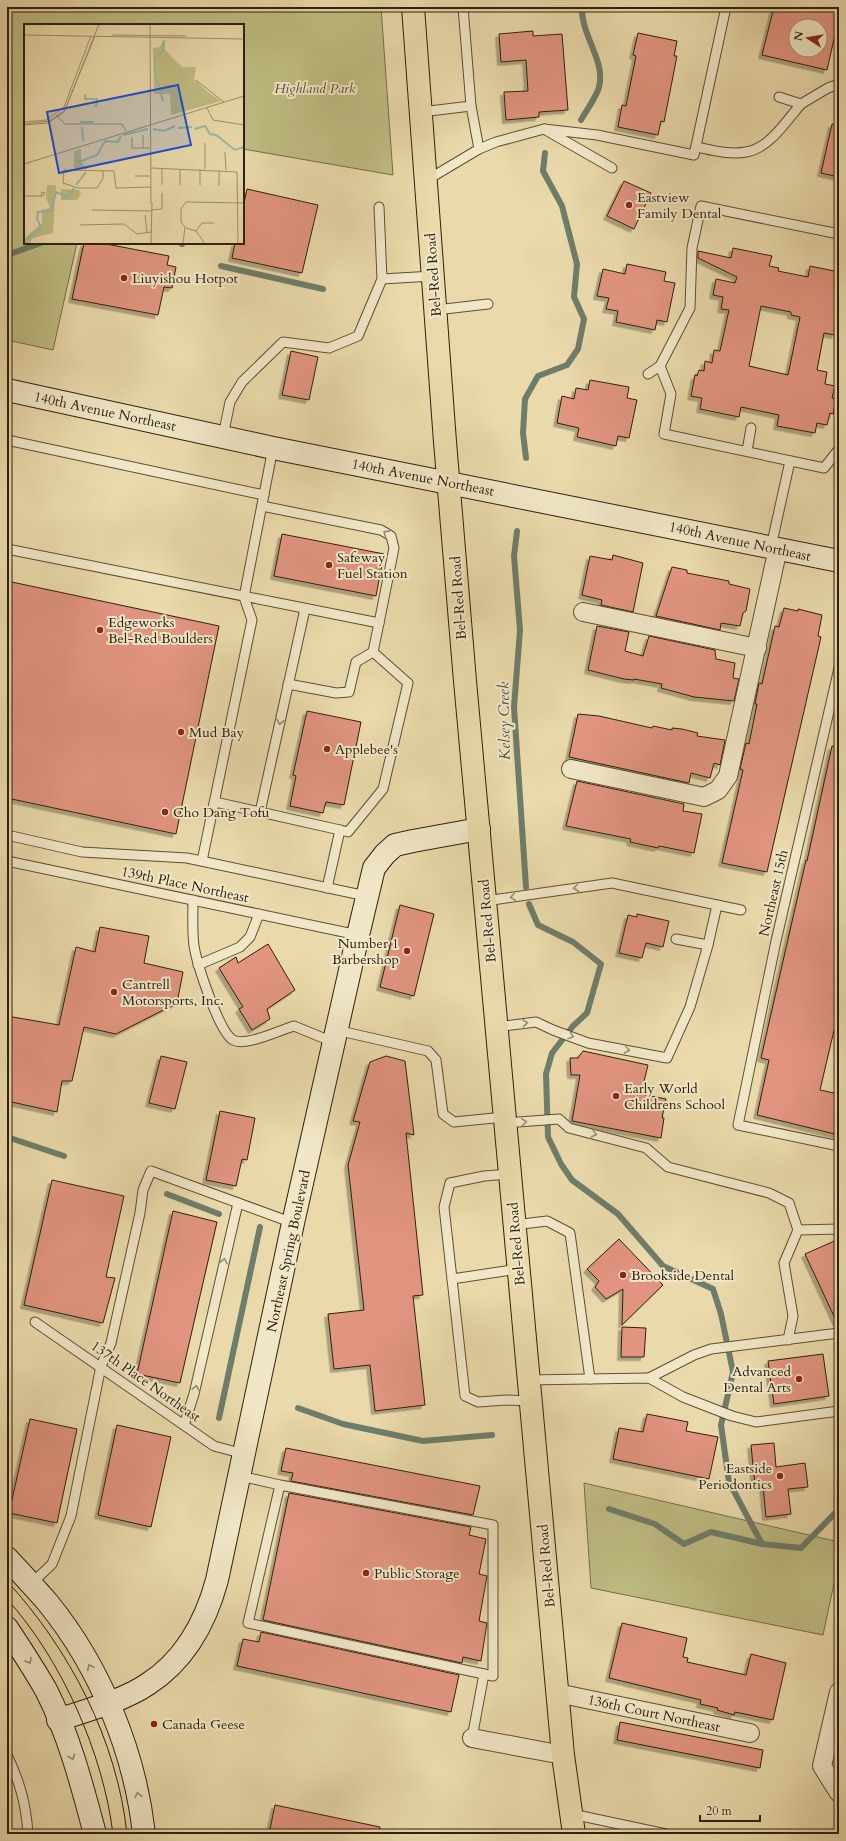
<svg xmlns="http://www.w3.org/2000/svg" width="846" height="1841" font-family="Cardo,serif">
<style>
.green{fill:#bfbd83;stroke:#766e48}
.lines{fill:none;stroke-linecap:round;stroke-linejoin:round}
.stream{stroke:#6e7d6a;stroke-width:6}
.building{fill:#e19480;stroke:#2e200e;fill-rule:evenodd;filter:url(#shadow)}
.lane-casing{stroke:#5d4e35;stroke-width:11}
.street-casing{stroke:#5d4e35;stroke-width:20}
.secondary-casing{stroke:#2e200e;stroke-width:24}
.primary-casing{stroke:#2e200e;stroke-width:24}
.lane{stroke:#f1e7c8;stroke-width:9}
.street{stroke:#f1e7c8;stroke-width:18}
.secondary{stroke:#f1e7c8;stroke-width:22}
.primary{stroke:#eadaab;stroke-width:22}
.tram{stroke:#2e200e;stroke-width:1}
.oneway{stroke:#998d74}
.poi-dot{fill:#8f2418;stroke:#f1e7c8;stroke-width:1.5}
.labels{text-anchor:middle;stroke-width:4;stroke-linejoin:round;paint-order:stroke}
.park-label{font-size:14px;font-style:italic;fill:#5a4f31;stroke:#f1e7c8}
.poi-label{font-size:14px;fill:#2e200e;stroke:#f1e7c8;text-anchor:start}
.street-label{font-size:14px;fill:#2e200e;stroke:#f1e7c8}
.water-label{font-size:15px;font-style:italic;fill:#4e4e3c;stroke:#f1e7c8}
.inset-river{fill:none;stroke:#98bba7;stroke-width:2}
.inset-road{fill:none;stroke:#9f906c;stroke-width:1}
.view{fill:#1d4ed8;fill-opacity:0.15;stroke:#1d4ed8;stroke-width:2}
.inset-edge{fill:none;stroke:#2e200e;stroke-width:2}
</style>
<defs>
<filter id="shadow"><feDropShadow dx="-3.5" dy="3.5" stdDeviation="0" flood-color="#0004"/></filter>
</defs>
<rect width="100%" height="100%" fill="#eadaab"/>
<filter id="stains"><feTurbulence type="fractalNoise" baseFrequency=".005" numOctaves="4"/><feColorMatrix values="0 0 0 0 .2 0 0 0 0 .09 0 0 0 0 .02 0 0 0 .5 -.17"/></filter>
<radialGradient id="worn" r=".72"><stop offset=".6" stop-color="#630" stop-opacity="0"/><stop offset="1" stop-color="#630" stop-opacity=".3"/></radialGradient>
<!-- green -->
<g class="green">
<polygon points="7,7 381,7 393,175 243,149 243,25 25,25 25,243 77,243 53,350 7,340"/>
<polygon points="584,1483 839,1542 839,1560 823,1635 591,1588"/>
</g>
<g class="lines">
<!-- stream -->
<g class="stream">
<path d="M581,120C586,111 597,96 599,87C606,61 581,36 582,7"/>
<polyline points="182,243 182,244"/>
<polyline points="7,255 41,243"/>
<polyline points="221,266 323,289"/>
<polyline points="526,458 523,433 525,399 538,376 567,365 578,349 584,319 574,297 577,264 562,206 543,171 545,153"/>
<polyline points="517,531 514,556 520,630 514,707 526,887"/>
<polyline points="529,904 538,925 573,942 601,964 587,1013 573,1026 552,1053 546,1074 548,1137 561,1164 572,1180 618,1214 663,1266 713,1289 721,1314 733,1372 721,1425 729,1482 762,1544 801,1548 839,1509"/>
<polyline points="7,1137 64,1156"/>
<polyline points="167,1194 219,1214"/>
<polyline points="298,1408 343,1424 423,1441 492,1435"/>
<polyline points="219,1418 260,1227"/>
<polyline points="609,1509 655,1524 684,1544 711,1532 762,1544"/>
</g>
</g>
<!-- building -->
<g class="building">
<path d="M774,7H839V17L827,70L762,55ZM796,26H820V50H796Z"/>
<polygon points="533,31 533,36 562,34 568,110 539,112 539,117 506,120 504,92 528,91 526,60 501,62 499,34"/>
<polygon points="638,33 677,41 674,56 677,56 664,122 661,121 658,135 618,127 622,105 626,106 636,56 633,55"/>
<polygon points="832,124 839,125 839,177 821,173"/>
<polygon points="624,181 651,193 634,229 607,216"/>
<polygon points="247,189 318,205 302,273 232,258 235,243 243,243 243,208"/>
<polygon points="84,243 101,243 169,256 167,265 176,267 172,288 164,287 158,315 72,299"/>
<path d="M733,248L772,256L769,266L779,268L778,271L808,277L810,266L839,272V318L835,335L824,333L817,370L827,372L825,384L835,386L832,398L836,399L833,414L830,413L827,425L817,423L815,433L777,426L779,415L741,407L739,417L700,409L702,398L691,396L695,375L697,376L699,370L704,371L705,361L712,363L714,350L720,351L729,310L721,309L723,297L713,295L716,279L735,283L737,277L698,258V251L731,258ZM761,306L791,312V315L800,317L788,375L749,366Z"/>
<polygon points="627,264 666,272 664,281 675,283 667,322 657,320 655,330 616,322 618,311 606,309 609,298 597,296 603,269 625,274"/>
<polygon points="291,351 318,357 309,400 282,395"/>
<polygon points="590,380 629,387 627,398 637,400 629,438 618,436 616,446 577,437 579,428 557,423 562,396 574,399 576,388 588,390"/>
<polygon points="282,534 384,554 376,596 274,576"/>
<polygon points="613,555 643,563 633,612 601,605 602,600 582,595 590,556 612,560"/>
<polygon points="672,567 687,570 687,573 729,581 729,584 750,589 746,611 743,613 740,626 721,623 720,630 656,616"/>
<polygon points="7,581 219,626 176,834 7,798"/>
<polygon points="784,608 798,611 798,609 822,615 818,636 821,637 767,872 722,863 743,770 740,769 746,743 749,744 757,704 755,704 759,683 762,684 775,626 779,627"/>
<polygon points="597,626 629,632 625,651 643,656 649,636 715,650 716,659 735,663 733,678 739,679 734,701 694,697 661,688 662,684 634,679 634,680 624,679 588,670"/>
<polygon points="307,711 361,722 344,805 326,802 323,813 290,806 296,776 293,775"/>
<polygon points="578,714 599,716 652,728 653,726 672,730 672,728 682,729 698,733 697,736 725,740 720,765 714,763 710,778 691,773 689,783 569,757"/>
<polygon points="832,746 839,747 839,1009 820,1090 839,1094 839,1135 757,1115 769,1060 761,1058 806,860 807,861"/>
<polygon points="577,781 684,804 683,811 702,814 694,853 659,846 658,848 630,842 631,839 566,826"/>
<polygon points="400,905 434,914 414,996 380,987"/>
<polygon points="637,914 669,921 663,947 646,943 642,958 619,953 628,915 637,917"/>
<polygon points="100,927 149,936 144,963 183,972 177,1003 116,1034 84,1027 72,1081 62,1081 57,1112 7,1101 7,1016 59,1025 76,947 95,952"/>
<polygon points="268,944 295,990 267,1009 270,1019 252,1030 239,1009 243,1007 219,968 236,957 238,963"/>
<polygon points="583,1051 648,1065 641,1094 666,1099 662,1118 664,1118 661,1138 572,1121 580,1075 571,1075 570,1058 578,1058"/>
<polygon points="161,1056 187,1062 175,1109 149,1103"/>
<polygon points="386,1056 405,1061 414,1135 406,1133 423,1295 413,1296 425,1405 375,1411 370,1365 334,1369 328,1314 364,1310 348,1165 360,1122 353,1121 370,1062"/>
<polygon points="220,1111 255,1118 247,1160 242,1159 236,1186 206,1180"/>
<polygon points="52,1180 124,1196 106,1277 115,1278 103,1323 24,1305"/>
<polygon points="173,1211 217,1222 180,1383 137,1374"/>
<polygon points="619,1239 663,1285 622,1325 623,1289 606,1299 595,1287 599,1281 587,1269"/>
<polygon points="839,1239 839,1327 805,1254"/>
<polygon points="622,1327 646,1328 644,1357 621,1357"/>
<polygon points="823,1354 829,1396 774,1404 768,1361"/>
<polygon points="647,1414 688,1422 686,1431 718,1437 709,1479 613,1459 619,1428 643,1432"/>
<polygon points="30,1419 77,1429 57,1523 9,1513"/>
<polygon points="117,1425 171,1437 151,1527 98,1515"/>
<polygon points="774,1443 776,1467 805,1463 808,1487 788,1489 791,1514 766,1517 763,1485 755,1485 751,1445"/>
<polygon points="286,1448 480,1486 473,1515 291,1481 293,1473 281,1471"/>
<polygon points="289,1493 471,1527 469,1535 486,1539 479,1574 487,1576 479,1621 487,1623 481,1661 463,1657 462,1663 263,1620"/>
<polygon points="622,1623 687,1638 683,1657 688,1658 687,1662 746,1675 751,1654 786,1663 773,1720 735,1712 734,1715 717,1710 718,1708 700,1704 701,1700 609,1678"/>
<polygon points="261,1632 459,1675 451,1712 237,1666 243,1639 259,1642"/>
<polygon points="620,1722 763,1750 760,1768 617,1740"/>
<polygon points="275,1805 380,1827 379,1834 269,1834"/>
</g>
<g class="lines">
<defs>
<g id="lane">
<polyline points="779,97 801,104 828,88 839,84"/>
<polyline points="471,106 479,149"/>
<polyline points="421,112 471,106 463,7"/>
<polyline points="544,129 597,135 694,155 726,7"/>
<path d="M696,147C711,150 729,155 746,152C770,148 786,121 801,104"/>
<polyline points="427,180 479,149 496,142 544,129 612,168"/>
<polyline points="379,207 382,279 433,276"/>
<polyline points="839,234 701,206 692,248 690,308 660,366 671,394 664,434 824,468 839,449"/>
<polyline points="436,310 488,304"/>
<polyline points="648,374 660,366"/>
<polyline points="223,436 230,402 242,382 283,342 329,348 358,336 382,279"/>
<polyline points="7,440 264,495"/>
<polyline points="747,451 751,428"/>
<polyline points="262,506 381,530 391,536 394,548 379,623"/>
<polyline points="771,547 790,461"/>
<polyline points="7,549 379,623 373,652 408,683 383,789 348,832 340,830 327,888"/>
<polyline points="839,668 776,941 738,1125 839,1146"/>
<polyline points="288,684 336,693 349,692 356,662 373,652"/>
<polyline points="215,802 340,830"/>
<polyline points="260,812 305,609"/>
<polyline points="7,835 82,852 187,858 366,896"/>
<polyline points="7,861 358,935"/>
<polyline points="202,861 252,620 244,597 273,448"/>
<path d="M193,900C193,915 192,931 194,946C197,964 219,1032 233,1040C246,1047 280,1030 294,1026L333,1042"/>
<polyline points="485,901 612,883 717,905 708,945 690,1007 667,1058 588,1043 553,1030 536,1022 496,1027"/>
<polyline points="717,905 741,910"/>
<polyline points="676,939 708,945"/>
<polyline points="198,965 240,947 250,937 259,914"/>
<polyline points="336,1030 428,1051 436,1060 443,1114 454,1122 504,1117"/>
<polyline points="506,1123 559,1119 569,1128 646,1148 668,1167 769,1193 789,1203 798,1230"/>
<polyline points="509,1174 484,1176 450,1183 444,1207 465,1396 478,1402 506,1400 530,1401"/>
<polyline points="514,1225 547,1221 570,1233 590,1379"/>
<polyline points="452,1279 518,1269"/>
<polyline points="35,1322 214,1446 244,1454"/>
<polyline points="788,1340 793,1316 784,1263 798,1230 839,1229"/>
<polyline points="649,1378 694,1355 711,1349 839,1333"/>
<polyline points="528,1380 649,1378 683,1397 732,1416 756,1422 839,1411"/>
<polyline points="184,1425 194,1394 238,1203"/>
<polyline points="240,1476 280,1485 493,1525 493,1676 248,1623 280,1485"/>
<polyline points="31,1584 52,1564 71,1516 101,1366 111,1343 140,1213 143,1190 151,1171 293,1223"/>
<polyline points="472,1738 484,1674"/>
<path d="M7,1755C20,1782 26,1804 28,1834"/>
<polyline points="572,1814 666,1834"/>
</g>
<g id="street">
<polyline points="583,612 757,648"/>
<polyline points="571,769 704,797 718,790 728,776 778,548"/>
<polyline points="839,1692 822,1766 839,1793"/>
<polyline points="557,1693 750,1733"/>
<polyline points="472,1738 563,1755"/>
</g>
<g id="secondary">
<polyline points="7,390 273,448 839,561"/>
<path d="M7,1558C21,1573 35,1588 48,1603C100,1667 135,1752 144,1834"/>
<path d="M7,1628C21,1649 34,1669 46,1690C69,1735 82,1785 95,1834"/>
<path d="M58,1720C87,1710 123,1701 148,1684C185,1660 206,1621 217,1580L293,1223L358,935L374,868L385,854L395,845L413,841L479,829"/>
</g>
<polyline id="primary" points="413,7 445,442 465,681 563,1755 574,1834"/>
</defs>
<!-- lane casing -->
<use href="#lane" class="lane-casing"/>
<!-- street casing -->
<use href="#street" class="street-casing"/>
<!-- secondary casing -->
<use href="#secondary" class="secondary-casing"/>
<!-- primary casing -->
<use href="#primary" class="primary-casing"/>
<!-- lane -->
<use href="#lane" class="lane"/>
<!-- street -->
<use href="#street" class="street"/>
<!-- secondary -->
<use href="#secondary" class="secondary"/>
<!-- primary -->
<use href="#primary" class="primary"/>
<!-- tram -->
<g class="tram">
<path d="M7,1581C70,1650 117,1740 127,1834"/>
<path d="M7,1599C62,1660 103,1753 113,1834"/>
</g>
</g>
<!-- one-way arrows -->
<defs><path id="oneway-chevron" d="M-2-3.5L2.5 0L-2 3.5" fill="none" stroke-width="1.6" stroke-linecap="round" stroke-linejoin="round"/></defs>
<g class="oneway">
<use href="#oneway-chevron" transform="translate(386 533) rotate(-147)"/>
<use href="#oneway-chevron" transform="translate(280 722) rotate(102)"/>
<use href="#oneway-chevron" transform="translate(576 888) rotate(173)"/>
<use href="#oneway-chevron" transform="translate(513 897) rotate(172)"/>
<use href="#oneway-chevron" transform="translate(525 1023) rotate(-6)"/>
<use href="#oneway-chevron" transform="translate(571 1036) rotate(19)"/>
<use href="#oneway-chevron" transform="translate(627 1050) rotate(11)"/>
<use href="#oneway-chevron" transform="translate(524 1122) rotate(-5)"/>
<use href="#oneway-chevron" transform="translate(594 1134) rotate(14)"/>
<use href="#oneway-chevron" transform="translate(224 1261) rotate(-77)"/>
<use href="#oneway-chevron" transform="translate(196 1388) rotate(-77)"/>
<use href="#oneway-chevron" transform="translate(29 1661) rotate(60)"/>
<use href="#oneway-chevron" transform="translate(90 1667) rotate(-117)"/>
<use href="#oneway-chevron" transform="translate(72 1757) rotate(71)"/>
<use href="#oneway-chevron" transform="translate(138 1795) rotate(-100)"/>
</g>
<!-- markers -->
<g class="poi-dot">
<circle cx="629" cy="205" r="4"/>
<circle cx="124" cy="278" r="4"/>
<circle cx="329" cy="565" r="4"/>
<circle cx="100" cy="630" r="4"/>
<circle cx="181" cy="732" r="4"/>
<circle cx="327" cy="749" r="4"/>
<circle cx="165" cy="812" r="4"/>
<circle cx="407" cy="951" r="4"/>
<circle cx="114" cy="992" r="4"/>
<circle cx="616" cy="1096" r="4"/>
<circle cx="623" cy="1275" r="4"/>
<circle cx="799" cy="1379" r="4"/>
<circle cx="780" cy="1476" r="4"/>
<circle cx="366" cy="1573" r="4"/>
<circle cx="154" cy="1724" r="4"/>
</g>
<g class="labels">
<!-- park labels -->
<g class="park-label">
<text x="315" y="93">Highland Park</text>
</g>
<!-- poi labels -->
<g class="poi-label">
<text x="637" y="202">Eastview<tspan x="637" dy="16">Family Dental</tspan></text>
<text x="132" y="283">Liuyishou Hotpot</text>
<text x="337" y="562">Safeway<tspan x="337" dy="16">Fuel Station</tspan></text>
<text x="108" y="627">Edgeworks<tspan x="108" dy="16">Bel-Red Boulders</tspan></text>
<text x="189" y="737">Mud Bay</text>
<text x="335" y="754">Applebee's</text>
<text x="173" y="817">Cho Dang Tofu</text>
<text x="399" y="948" text-anchor="end">Number 1<tspan x="399" dy="16">Barbershop</tspan></text>
<text x="122" y="989">Cantrell<tspan x="122" dy="16">Motorsports, Inc.</tspan></text>
<text x="624" y="1093">Early World<tspan x="624" dy="16">Childrens School</tspan></text>
<text x="631" y="1280">Brookside Dental</text>
<text x="791" y="1376" text-anchor="end">Advanced<tspan x="791" dy="16">Dental Arts</tspan></text>
<text x="772" y="1473" text-anchor="end">Eastside<tspan x="772" dy="16">Periodontics</tspan></text>
<text x="374" y="1578">Public Storage</text>
<text x="162" y="1729">Canada Geese</text>
</g>
<!-- street labels -->
<g class="street-label">
<text transform="translate(433 275) rotate(-94)" y="5">Bel-Red Road</text>
<text transform="translate(105 411) rotate(12)" y="5">140th Avenue Northeast</text>
<text transform="translate(423 477) rotate(11)" y="5">140th Avenue Northeast</text>
<text transform="translate(740 541) rotate(12)" y="5">140th Avenue Northeast</text>
<text transform="translate(458 598) rotate(-94)" y="5">Bel-Red Road</text>
<text transform="translate(185 884) rotate(12)" y="5">139th Place Northeast</text>
<text transform="translate(773 893) rotate(-77)" y="5">Northeast 15th</text>
<text transform="translate(487 921) rotate(-95)" y="5">Bel-Red Road</text>
<text transform="translate(516 1244) rotate(-95)" y="5">Bel-Red Road</text>
<text transform="translate(288 1251) rotate(-78)" y="5">Northeast Spring Boulevard</text>
<text transform="translate(146 1381) rotate(35)" y="5">137th Place Northeast</text>
<text transform="translate(546 1566) rotate(-95)" y="5">Bel-Red Road</text>
<text transform="translate(654 1713) rotate(12)" y="5">136th Court Northeast</text>
</g>
<!-- water labels -->
<g class="water-label">
<text transform="translate(504 721) rotate(-91)" y="5">Kelsey Creek</text>
</g>
</g>
<!-- overview -->
<g transform="translate(24 24)">
<rect width="220" height="220" fill="#eadaab"/>
<path d="M139,16H141V26L158,43H172L170,55L184,68L197,77L147,91L146,70H130L129,24L136,23ZM57,125V144H50V127ZM23,161H32L29,209L9,214L5,220H0V215L18,199V186L26,184L22,174ZM37,165L55,166L57,170L53,176H37Z" fill="#bfbd83"/>
<path class="inset-river" d="M139,18V27L131,33V50L139,77M61,70V75H73L72,83M56,98H70M58,103L59,117M154,104L168,103M129,105L140,107L151,102M171,105L181,102L186,110L192,111L211,126L220,123M99,111L124,105M62,145L55,138L73,131L81,117L94,118L97,112M52,161L62,148M0,217L17,204L13,194L14,188L27,187L32,168L44,173L50,164"/>
<path class="inset-road" d="M126,0L127,180M0,11L220,15M88,11L162,12M172,56L200,78M183,84L189,96L220,101M32,91L41,100H98L102,107M0,98L22,96L40,83L67,12M0,100L26,97L41,86L75,0M0,101L24,99L40,88L71,12M119,111V124M108,113V124H126M201,128L202,146M0,140L220,72M127,144L213,148L214,220M181,145V119M195,146V162M79,147V154L73,164H54L39,159L40,146L90,147L92,164L127,163M111,152H126M138,161V145M156,161V145M176,161V145M0,172H19L21,169L18,168L17,172M68,186L127,187M127,186L138,185V169M121,191L123,208M56,201L100,200L113,210L127,208M162,204L172,207L181,220M172,207L178,199H190M159,219L161,203L157,198V185L162,178L220,179M127,220L128,179"/>
<path class="view" d="M154,61L167,121L35,149L23,88Z"/>
<rect width="220" height="220" class="inset-edge"/>
</g>
<!-- margin -->
<rect width="846" height="1841" fill="none" stroke="#eadaab" stroke-width="24"/>
<rect x="8" y="8" width="830" height="1825" fill="none" stroke="#2e200e" stroke-width="2"/>
<rect x="12" y="12" width="822" height="1817" fill="none" stroke="#2e200e"/>
<!-- north arrow -->
<g transform="translate(808 38) rotate(282)"><circle r="19" fill="#f1e7c8" stroke="#a3977e"/>
<path d="M0-3L7 15L0 10L-7 15Z" fill="#8f2418"/>
<text y="-6" font-size="11" font-weight="bold" text-anchor="middle" fill="#2e200e">N</text>
</g>
<!-- scale -->
<path d="M700 1815v6h60v-6" fill="none" stroke="#2e200e" stroke-width="2"/>
<text x="706" y="1815" font-size="12" fill="#2e200e" stroke="#f1e7c8" stroke-width="3" paint-order="stroke">20 m</text>
<rect width="100%" height="100%" filter="url(#stains)"/>
<rect width="100%" height="100%" fill="url(#worn)"/>
</svg>
